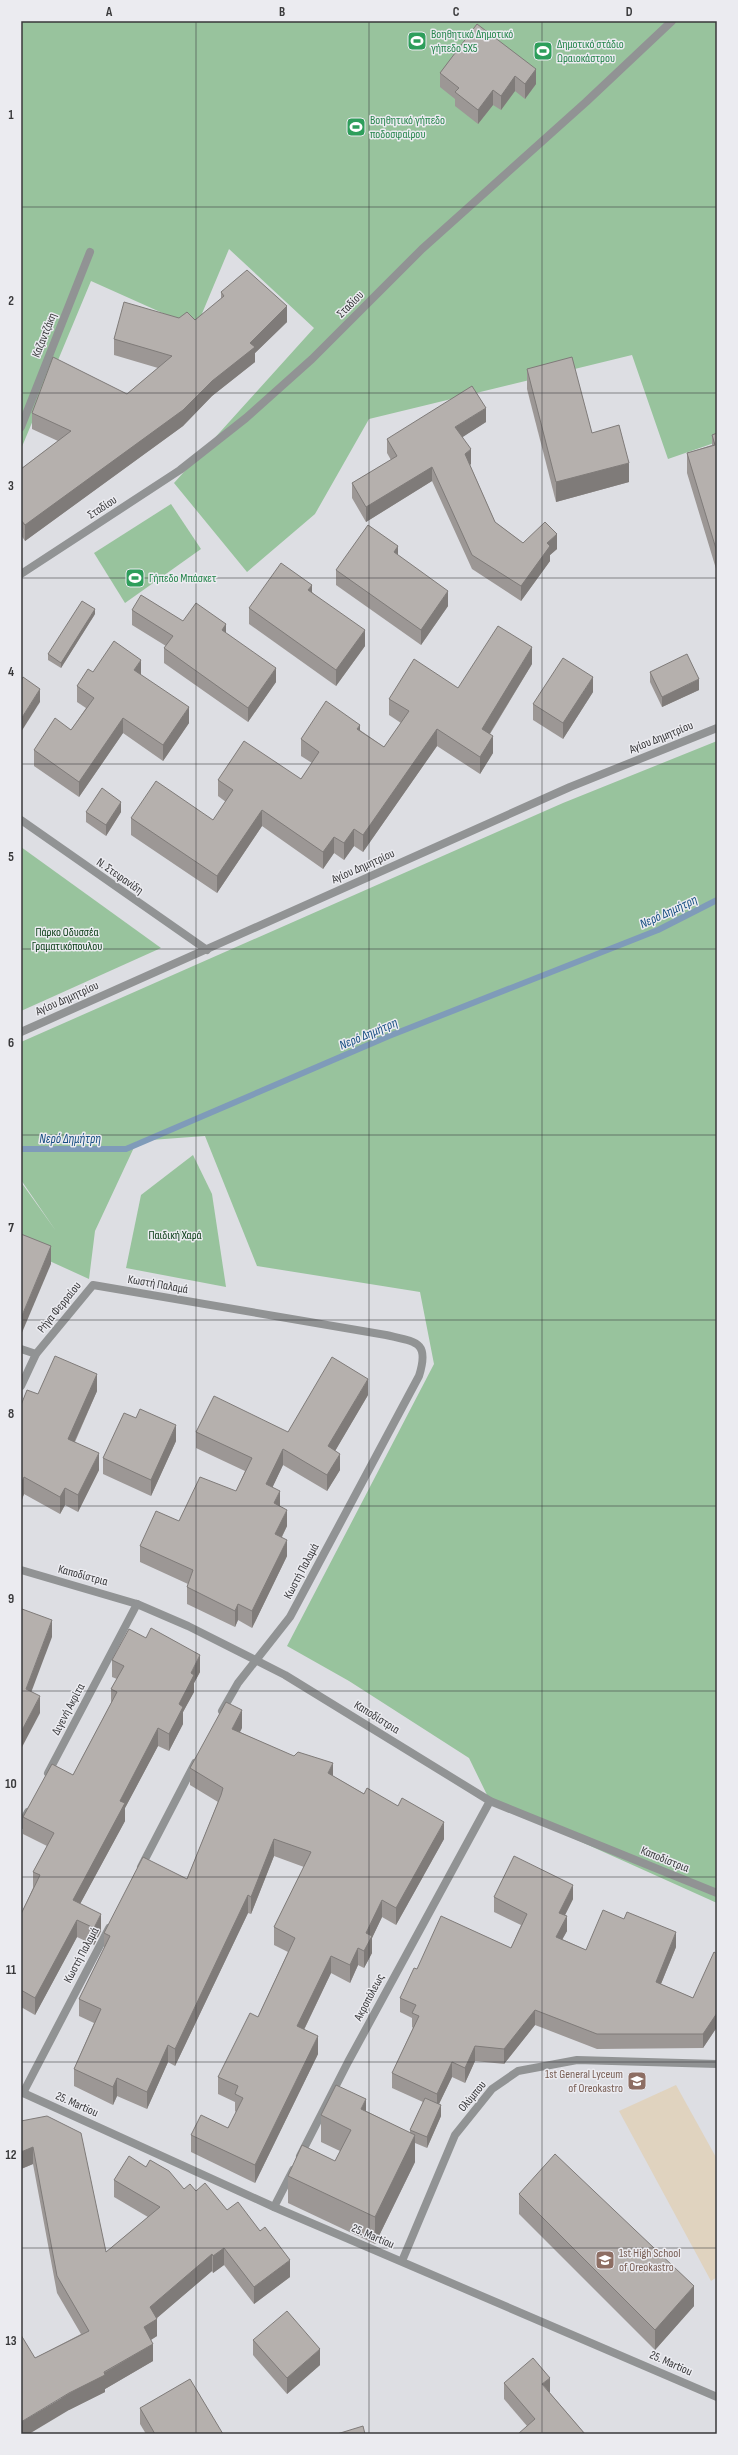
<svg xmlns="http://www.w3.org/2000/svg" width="738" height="2455" font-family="'Sofia Sans Condensed',sans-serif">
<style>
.education{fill:#e0d3bf}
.green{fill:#98c39d}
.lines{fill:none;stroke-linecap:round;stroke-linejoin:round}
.stream{stroke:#7f9bb9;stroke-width:6}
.minor{stroke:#919394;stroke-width:8}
.tertiary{stroke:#919394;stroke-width:8}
.wall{fill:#9c9795}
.shaded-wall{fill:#7f7b79}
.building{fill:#b5b0ad;stroke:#7f7b79}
.grid{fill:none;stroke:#38383a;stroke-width:1;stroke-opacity:0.55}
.labels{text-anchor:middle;stroke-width:3;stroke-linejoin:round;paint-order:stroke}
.leisure-label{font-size:12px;fill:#27864d;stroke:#ebebf0;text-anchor:start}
.street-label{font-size:12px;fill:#38383a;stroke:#ebebf0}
.park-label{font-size:12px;fill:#10421c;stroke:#ebebf0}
.education-label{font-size:12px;fill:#785e54;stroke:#ebebf0;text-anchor:end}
.water-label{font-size:13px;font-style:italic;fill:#164e82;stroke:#ebebf0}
.neatline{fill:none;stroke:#38383a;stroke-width:1.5}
.grid-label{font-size:13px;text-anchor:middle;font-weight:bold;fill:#38383a}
</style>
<rect width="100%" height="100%" fill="#dddee3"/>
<!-- education -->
<polygon class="education" points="676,2085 717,2159 717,2277 711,2281 619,2111"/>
<!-- green -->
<g class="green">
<polygon points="21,21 717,21 717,442 668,459 632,355 369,419 315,514 247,572 174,483 314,328 229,249 196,328 91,281 21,449"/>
<polygon points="171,504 201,549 125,603 94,553"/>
<polygon points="717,741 717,1903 490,1801 469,1758 349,1681 287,1646 434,1364 420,1292 257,1266 205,1136 137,1141 95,1231 89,1279 21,1248 21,1182 56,1231 21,1180 21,1042 563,803"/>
<polygon points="21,847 161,948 21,1011"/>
<polygon points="193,1155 212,1194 226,1287 126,1268 141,1195"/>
</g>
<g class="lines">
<!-- stream -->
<polyline class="stream" points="21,1149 126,1149 389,1036 658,930 717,900"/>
<!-- minor -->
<g class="minor">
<polyline points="21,427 90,252"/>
<polyline points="21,574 180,470 246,418 312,359 422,249 586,102 672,21"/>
<polyline points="21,820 207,950"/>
<polyline points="21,1032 570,787 717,728"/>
<polyline points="21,1349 36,1354"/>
<path d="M21,1386L36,1354L93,1285L386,1335C416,1342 430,1341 419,1376L290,1617L238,1683L222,1711"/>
<polyline points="21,1570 137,1604 188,1626 285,1675 490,1801 717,1893"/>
<polyline points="48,1773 137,1604"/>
<polyline points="21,1825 28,1812"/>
<polyline points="141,1867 195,1763"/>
<polyline points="23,2093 109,1928"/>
<polyline points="300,2156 348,2062 490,1801"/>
<polyline points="274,2207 293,2170"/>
<polyline points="402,2261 455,2135 492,2089 518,2071 577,2060 717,2064"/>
</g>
<!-- tertiary -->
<polyline class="tertiary" points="21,2092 274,2207 717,2397"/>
</g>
<!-- wall -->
<g class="wall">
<polygon points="477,24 536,84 525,99 515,91 501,110 493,105 478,124 455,106 455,99 440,87 440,73"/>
<polygon points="221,292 287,322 255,353 255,362 212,396 183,426 25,541 21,535 21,469 58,441 32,429 32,413 127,394 158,368 114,355 114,339 179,318 195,320 221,299"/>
<polygon points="527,369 592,433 629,482 556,502 527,389"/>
<polygon points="486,422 462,437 471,464 470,465 495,522 523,543 557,549 550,555 550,561 521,601 472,569 432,481 366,522 352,498 352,483 391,460 387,453 387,439"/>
<polygon points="717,433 717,572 687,473 687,453 712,445 712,435"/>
<polygon points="398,556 448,606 421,645 336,585 336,570"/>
<polygon points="312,592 365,646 336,686 249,624 249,608"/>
<polygon points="132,610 183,621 276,682 248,722 164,663 164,648 166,646 132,625"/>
<polygon points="95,614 61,668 48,660 48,654"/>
<polygon points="532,664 490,734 493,753 480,774 437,746 363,852 354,846 344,860 334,853 323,869 262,826 217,893 131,835 131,818 213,820 226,802 218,796 218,780 301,779 312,763 301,756 301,739 360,730 384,747 401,723 389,715 389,699 458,688"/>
<polygon points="93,672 141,675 189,723 163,761 123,733 79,797 34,766 34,750 71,730 86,708 77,702 77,686"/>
<polygon points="650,672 699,690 662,707 650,682"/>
<polygon points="593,692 563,739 533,720 533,704"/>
<polygon points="86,812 121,812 106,836 86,822"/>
<polygon points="97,1391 75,1442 99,1470 78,1512 65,1505 60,1514 24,1494 21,1502 21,1405 38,1394"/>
<polygon points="368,1395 335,1451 340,1470 327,1491 283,1465 272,1488 287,1526 282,1537 287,1556 252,1628 238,1620 235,1627 187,1604 187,1587 188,1584 140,1562 140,1546 179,1521 236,1491 245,1471 196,1448 196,1432 288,1432"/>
<polygon points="136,1418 176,1441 151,1496 103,1474 103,1458"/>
<polygon points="112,1660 200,1672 194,1683 194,1692 183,1712 183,1724 169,1751 158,1746 125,1808 125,1821 80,1904 101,1931 94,1945 77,1937 35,2015 21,2007 21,1914 33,1888 33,1872 47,1846 23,1834 23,1817 73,1775 111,1703 111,1689 117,1679 112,1677"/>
<polygon points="242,1728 240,1732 333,1776 444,1839 396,1925 382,1917 372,1938 372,1953 364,1968 358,1965 350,1983 331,1973 304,2030 318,2054 255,2183 191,2152 191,2135 228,2128 236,2112 235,2111 235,2102 218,2094 218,2077 258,2017 288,1952 274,1945 274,1927 304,1867 274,1856 251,1914 248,1913 175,2066 168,2062 147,2109 117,2096 113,2105 74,2086 74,2069 94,2023 79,2016 79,1999 104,1948 104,1933 187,1879 218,1802 190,1785 190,1768"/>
<polygon points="494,1897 573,1899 565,1915 567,1931 562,1939 586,1950 676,1947 661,1984 693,1998 717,1954 717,2027 703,2048 597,2049 535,2025 504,2064 475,2061 465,2083 452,2077 439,2104 441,2116 427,2148 415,2143 415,2162 375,2244 288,2203 288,2176 335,2161 340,2151 321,2142 321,2115 366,2111 410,2133 410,2130 423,2102 392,2088 392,2073 413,2028 412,2027 412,2018 400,2012 400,1998 417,1969 511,1948 521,1925 494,1912"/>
<polygon points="21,2121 106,2252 148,2217 114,2197 114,2180 184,2189 196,2191 227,2210 290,2277 254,2304 224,2265 213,2273 212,2271 157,2318 157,2336 151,2340 153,2361 105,2389 105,2392 69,2410 35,2358 81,2334 57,2293 33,2164 21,2169"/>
<polygon points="519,2194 694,2306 655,2350 519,2214"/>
<polygon points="253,2340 320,2365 287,2394 253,2355"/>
<polygon points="504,2383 550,2393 585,2434 527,2426 504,2399"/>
<polygon points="140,2408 223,2434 146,2434 140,2424"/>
</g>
<!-- shaded-wall -->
<g class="shaded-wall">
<polygon points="536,69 536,84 525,99 525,84"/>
<polygon points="515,76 515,91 501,110 501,96"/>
<polygon points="493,90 493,105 478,124 478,110"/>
<polygon points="287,306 287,322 255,353 255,362 212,396 183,426 25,541 25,525 250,343"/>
<polygon points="486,408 486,422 455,442 455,427"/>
<polygon points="471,449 471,464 465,468 465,454"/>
<polygon points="629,463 629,482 556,502 556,482"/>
<polygon points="432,467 432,481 366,522 366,507"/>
<polygon points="557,534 557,549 550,555 550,561 521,601 521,586 547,543"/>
<polygon points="398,546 398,562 394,552"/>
<polygon points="312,585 312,600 308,590"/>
<polygon points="448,591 448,606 421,645 421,630"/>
<polygon points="95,609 95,614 61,668 61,663"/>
<polygon points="226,624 226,639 222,630"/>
<polygon points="365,630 365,646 336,686 336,670"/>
<polygon points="532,647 532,664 482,746 482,729"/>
<polygon points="141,660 141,676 134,670"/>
<polygon points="276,668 276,682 248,722 248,708"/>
<polygon points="593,677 593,692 563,739 563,723"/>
<polygon points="699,679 699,690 662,707 662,697"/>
<polygon points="40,689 40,702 21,732 21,719"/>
<polygon points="189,707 189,723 163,761 163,745"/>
<polygon points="123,718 123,733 79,797 79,782"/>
<polygon points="360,725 360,741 357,729"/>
<polygon points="437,729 437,746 363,852 363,835"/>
<polygon points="493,736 493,753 480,774 480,757"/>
<polygon points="121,802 121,812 106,836 106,825"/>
<polygon points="262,810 262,826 217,893 217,876"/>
<polygon points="354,829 354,846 344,860 344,843"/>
<polygon points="334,837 334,853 323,869 323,852"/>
<polygon points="51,1246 51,1264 21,1335 21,1318"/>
<polygon points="97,1374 97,1391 68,1456 68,1439"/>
<polygon points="368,1379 368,1395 328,1463 328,1446"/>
<polygon points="176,1425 176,1441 151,1496 151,1480"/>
<polygon points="283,1449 283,1465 266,1501 266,1484"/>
<polygon points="99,1453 99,1470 78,1512 78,1495"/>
<polygon points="340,1454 340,1470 327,1491 327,1475"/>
<polygon points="24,1477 24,1494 21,1502 21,1484"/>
<polygon points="65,1488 65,1505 60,1514 60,1497"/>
<polygon points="280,1491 280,1508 274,1503"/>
<polygon points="287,1510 287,1526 275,1550 275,1534"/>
<polygon points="287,1540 287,1556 252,1628 252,1611"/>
<polygon points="238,1604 238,1620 235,1627 235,1611"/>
<polygon points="52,1620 52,1637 26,1706 26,1689"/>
<polygon points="200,1655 200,1672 194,1683 194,1692 183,1712 183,1724 169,1751 169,1734 179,1704 191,1673"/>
<polygon points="40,1696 40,1713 21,1749 21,1732"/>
<polygon points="242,1710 242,1728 232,1746 232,1729"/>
<polygon points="158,1728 158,1746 125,1808 125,1821 73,1917 73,1900 120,1801"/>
<polygon points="333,1763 333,1781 328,1773"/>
<polygon points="444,1822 444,1839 396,1925 396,1908"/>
<polygon points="274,1839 274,1856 251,1914 251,1897"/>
<polygon points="573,1885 573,1899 559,1927 559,1913"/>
<polygon points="248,1895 248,1913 175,2066 175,2049"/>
<polygon points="382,1900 382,1917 372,1938 372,1953 364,1968 364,1951 366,1933"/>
<polygon points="101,1914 101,1931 94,1945 94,1928"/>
<polygon points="567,1916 567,1931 556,1951 556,1937"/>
<polygon points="77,1920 77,1937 35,2015 35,1998"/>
<polygon points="676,1932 676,1947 656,1996 656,1982"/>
<polygon points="358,1948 358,1965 350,1983 350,1965"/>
<polygon points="331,1956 331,1973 297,2044 297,2026"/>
<polygon points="535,2010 535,2025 504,2064 504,2049"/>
<polygon points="717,2013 717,2027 703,2048 703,2034"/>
<polygon points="318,2036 318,2054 255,2183 255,2165"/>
<polygon points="168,2045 168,2062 147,2109 147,2092"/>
<polygon points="475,2046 475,2061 465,2083 465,2068"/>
<polygon points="452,2062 452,2077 437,2108 437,2094"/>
<polygon points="117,2078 117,2096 113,2105 113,2087"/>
<polygon points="366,2099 366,2126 361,2109"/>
<polygon points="441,2105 441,2116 427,2148 427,2137"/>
<polygon points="415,2135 415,2162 375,2244 375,2217"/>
<polygon points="33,2147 33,2164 21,2169 21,2152"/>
<polygon points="224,2248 224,2265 213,2273 213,2256"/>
<polygon points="212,2254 212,2271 151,2323 157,2319 157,2336 144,2344 144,2327 150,2307"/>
<polygon points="290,2260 290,2277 254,2304 254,2287"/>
<polygon points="694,2286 694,2306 655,2350 655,2330"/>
<polygon points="153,2344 153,2361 105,2389 105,2392 69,2410 29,2434 21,2434 21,2422"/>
<polygon points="320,2349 320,2365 287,2394 287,2378"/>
<polygon points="550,2378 550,2393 542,2384"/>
</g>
<!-- building -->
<g class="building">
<polygon points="477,24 536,69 525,84 515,76 501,96 493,90 478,110 455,92 459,88 440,73"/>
<polygon points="247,270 287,306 250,343 255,347 212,381 183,410 25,525 21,520 21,469 71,431 32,413 53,357 127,394 172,356 114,339 124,302 179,318 187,312 195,320 224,296 221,292"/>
<polygon points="572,357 592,433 619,425 629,463 556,482 527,369"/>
<polygon points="472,386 486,408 455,427 471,449 465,454 495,522 523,543 545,522 557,534 547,543 550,546 521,586 472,555 432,467 366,507 352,483 397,456 387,439"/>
<polygon points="717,433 717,552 687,453 715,445 712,435"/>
<polygon points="368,525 398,546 394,552 448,591 421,630 336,570"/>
<polygon points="281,563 312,585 308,590 365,630 336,670 249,608"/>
<polygon points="141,595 183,621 196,603 226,624 222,630 276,668 248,708 164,648 173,636 132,610"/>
<polygon points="82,601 95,609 61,663 48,654"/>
<polygon points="498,626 532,647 482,729 493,736 480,757 437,729 363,835 354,829 344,843 334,837 323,852 262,810 217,876 131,818 156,781 213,820 233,790 218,780 244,741 301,779 319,752 301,739 326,701 360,725 357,729 384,747 409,711 389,699 414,659 458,688"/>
<polygon points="114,641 141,660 134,670 189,707 163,745 123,718 79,782 34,750 55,718 71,730 94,698 77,686 88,669 93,672"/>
<polygon points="687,654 699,679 662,697 650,672"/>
<polygon points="563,658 593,677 563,723 533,704"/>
<polygon points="23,677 40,689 21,719 21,681"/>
<polygon points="102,788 121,802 106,825 86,812"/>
<polygon points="21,1234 51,1246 21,1318"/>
<polygon points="55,1356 97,1374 68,1439 99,1453 78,1495 65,1488 60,1497 24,1477 21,1484 21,1405 27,1390 38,1394"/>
<polygon points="332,1357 368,1379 328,1446 340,1454 327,1475 283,1449 266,1484 280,1491 274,1503 287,1510 275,1534 287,1540 252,1611 238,1604 235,1611 187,1587 193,1570 140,1546 156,1511 179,1521 200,1477 236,1491 252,1458 196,1432 214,1396 288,1432"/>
<polygon points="140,1409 176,1425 151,1480 103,1458 124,1413 136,1418"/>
<polygon points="22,1609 52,1620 26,1689 40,1696 21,1732 21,1612"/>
<polygon points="151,1628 200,1655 191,1673 194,1675 179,1704 183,1707 169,1734 158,1728 120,1801 125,1803 73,1900 101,1914 94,1928 77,1920 35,1998 21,1990 21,1914 40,1875 33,1872 54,1833 23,1817 52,1764 73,1775 117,1692 111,1689 124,1666 112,1660 129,1629 146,1638"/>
<polygon points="226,1702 242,1710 232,1729 294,1756 298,1752 333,1763 328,1773 364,1794 367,1788 398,1806 402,1798 444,1822 396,1908 382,1900 366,1933 372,1936 364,1951 358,1948 350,1965 331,1956 297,2026 318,2036 255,2165 191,2135 201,2115 228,2128 243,2098 235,2094 238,2086 218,2077 250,2013 258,2017 295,1938 274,1927 311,1852 274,1839 251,1897 248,1895 175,2049 168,2045 147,2092 117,2078 113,2087 74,2069 101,2009 79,1999 110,1936 104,1933 143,1857 187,1879 221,1795 223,1788 190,1768"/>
<polygon points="514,1856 573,1885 559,1913 567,1916 556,1937 586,1950 603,1910 624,1919 627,1912 676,1932 656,1982 693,1998 714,1952 717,1954 717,2013 703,2034 597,2034 535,2010 504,2049 475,2046 465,2068 452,2062 437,2094 392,2073 419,2016 412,2013 416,2005 400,1998 414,1968 417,1969 441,1916 511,1948 527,1914 494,1897"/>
<polygon points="336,2085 366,2099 361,2109 415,2135 375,2217 288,2176 302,2145 335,2161 351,2130 321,2115"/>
<polygon points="425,2098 441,2105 427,2137 410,2130"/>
<polygon points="47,2116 81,2133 106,2252 160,2207 114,2180 129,2156 146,2167 150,2160 169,2171 184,2189 190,2184 196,2191 205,2183 227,2210 238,2202 260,2231 265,2227 290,2260 254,2287 224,2248 213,2256 212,2254 150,2307 157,2319 144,2327 153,2344 104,2372 105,2375 69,2393 21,2422 21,2335 35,2358 89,2331 57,2276 33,2147 21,2152 21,2121"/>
<polygon points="555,2154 694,2286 655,2330 519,2194"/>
<polygon points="287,2311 320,2349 287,2378 253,2340"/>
<polygon points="533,2358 550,2378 542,2384 585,2434 518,2434 535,2419 504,2383"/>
<polygon points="190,2379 223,2434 155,2434 140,2408"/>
<polygon points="363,2426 365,2434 337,2434"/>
</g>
<!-- grid -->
<path class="grid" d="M196,21V2434M369,21V2434M542,21V2434M21,207H717M21,393H717M21,578H717M21,764H717M21,949H717M21,1135H717M21,1320H717M21,1506H717M21,1691H717M21,1877H717M21,2062H717M21,2248H717"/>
<!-- icons -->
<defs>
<symbol id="stadium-square" viewBox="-11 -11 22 22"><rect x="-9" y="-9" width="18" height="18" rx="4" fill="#2e9e5b" stroke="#ebebf0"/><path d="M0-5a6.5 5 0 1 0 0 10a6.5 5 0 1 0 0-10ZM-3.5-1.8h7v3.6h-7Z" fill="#fff"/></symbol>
<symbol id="school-square" viewBox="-11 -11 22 22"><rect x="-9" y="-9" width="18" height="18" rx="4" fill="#8d6e63" stroke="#ebebf0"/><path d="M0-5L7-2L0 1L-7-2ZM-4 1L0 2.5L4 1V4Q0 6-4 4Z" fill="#fff"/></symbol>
</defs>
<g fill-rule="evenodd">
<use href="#stadium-square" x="406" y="30" width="22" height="22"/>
<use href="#stadium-square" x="532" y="40" width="22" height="22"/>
<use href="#stadium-square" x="345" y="116" width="22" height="22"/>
<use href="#stadium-square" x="124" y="567" width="22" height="22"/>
<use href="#school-square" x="626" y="2070" width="22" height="22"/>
<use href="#school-square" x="594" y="2249" width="22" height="22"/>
</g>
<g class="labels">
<!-- leisure labels -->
<g class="leisure-label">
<text x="431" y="38">Βοηθητικό Δημοτικό<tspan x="431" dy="14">γήπεδο 5Χ5</tspan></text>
<text x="557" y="48">Δημοτικό στάδιο<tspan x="557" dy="14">Ωραιοκάστρου</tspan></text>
<text x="370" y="124">Βοηθητικό γήπεδο<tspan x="370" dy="14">ποδοσφαίρου</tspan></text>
<text x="149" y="582">Γήπεδο Μπάσκετ</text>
</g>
<!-- street labels -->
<g class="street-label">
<text transform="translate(350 304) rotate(-45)" y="4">Σταδίου</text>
<text transform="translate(44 335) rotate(-68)" y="4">Καζαντζάκη</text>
<text transform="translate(102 507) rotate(-33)" y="4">Σταδίου</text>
<text transform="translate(661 737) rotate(-22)" y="4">Αγίου Δημητρίου</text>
<text transform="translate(363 866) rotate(-24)" y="4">Αγίου Δημητρίου</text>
<text transform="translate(120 876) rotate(35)" y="4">Ν. Στεφανίδη</text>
<text transform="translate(67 998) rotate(-24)" y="4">Αγίου Δημητρίου</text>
<text transform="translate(158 1284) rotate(10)" y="4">Κωστή Παλαμά</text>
<text transform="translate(59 1307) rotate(-51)" y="4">Ρήγα Φερραίου</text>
<text transform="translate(301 1571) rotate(-62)" y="4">Κωστή Παλαμά</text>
<text transform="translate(83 1575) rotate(15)" y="4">Καποδίστρια</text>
<text transform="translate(68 1709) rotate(-62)" y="4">Διγενή Ακρίτα</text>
<text transform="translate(377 1717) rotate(32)" y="4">Καποδίστρια</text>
<text transform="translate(665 1859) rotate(22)" y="4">Καποδίστρια</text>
<text transform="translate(81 1955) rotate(-62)" y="4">Κωστή Παλαμά</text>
<text transform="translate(369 1997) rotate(-62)" y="4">Ακροπόλεως</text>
<text transform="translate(472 2096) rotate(-50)" y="4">Ολύμπου</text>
<text transform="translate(77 2104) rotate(24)" y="4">25. Martiou</text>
<text transform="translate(373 2236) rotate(23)" y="4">25. Martiou</text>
<text transform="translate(671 2363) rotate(24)" y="4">25. Martiou</text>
</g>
<!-- park labels -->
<g class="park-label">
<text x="67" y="936">Πάρκο Οδυσσέα<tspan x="67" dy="14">Γραματικόπουλου</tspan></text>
<text x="175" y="1239">Παιδική Χαρά</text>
</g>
<!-- education labels -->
<g class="education-label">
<text x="623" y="2078">1st General Lyceum<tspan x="623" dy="14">of Oreokastro</tspan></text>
<text x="619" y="2257" text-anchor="start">1st High School<tspan x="619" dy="14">of Oreokastro</tspan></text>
</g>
<!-- water labels -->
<g class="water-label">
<text transform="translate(668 911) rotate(-25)" y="5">Νερό Δημήτρη</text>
<text transform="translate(368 1033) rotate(-23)" y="5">Νερό Δημήτρη</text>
<text x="70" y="1143">Νερό Δημήτρη</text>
</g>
</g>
<!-- border -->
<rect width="738" height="2455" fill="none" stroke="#ebebf0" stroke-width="44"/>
<rect x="22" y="22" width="694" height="2411" class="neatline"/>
<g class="grid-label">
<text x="109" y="16">A</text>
<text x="282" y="16">B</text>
<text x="456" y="16">C</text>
<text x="629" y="16">D</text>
<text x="11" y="119">1</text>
<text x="11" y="305">2</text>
<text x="11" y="490">3</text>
<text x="11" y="676">4</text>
<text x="11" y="861">5</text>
<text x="11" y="1047">6</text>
<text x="11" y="1232">7</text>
<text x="11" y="1418">8</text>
<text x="11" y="1603">9</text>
<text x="11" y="1788">10</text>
<text x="11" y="1974">11</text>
<text x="11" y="2159">12</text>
<text x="11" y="2345">13</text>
</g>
</svg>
